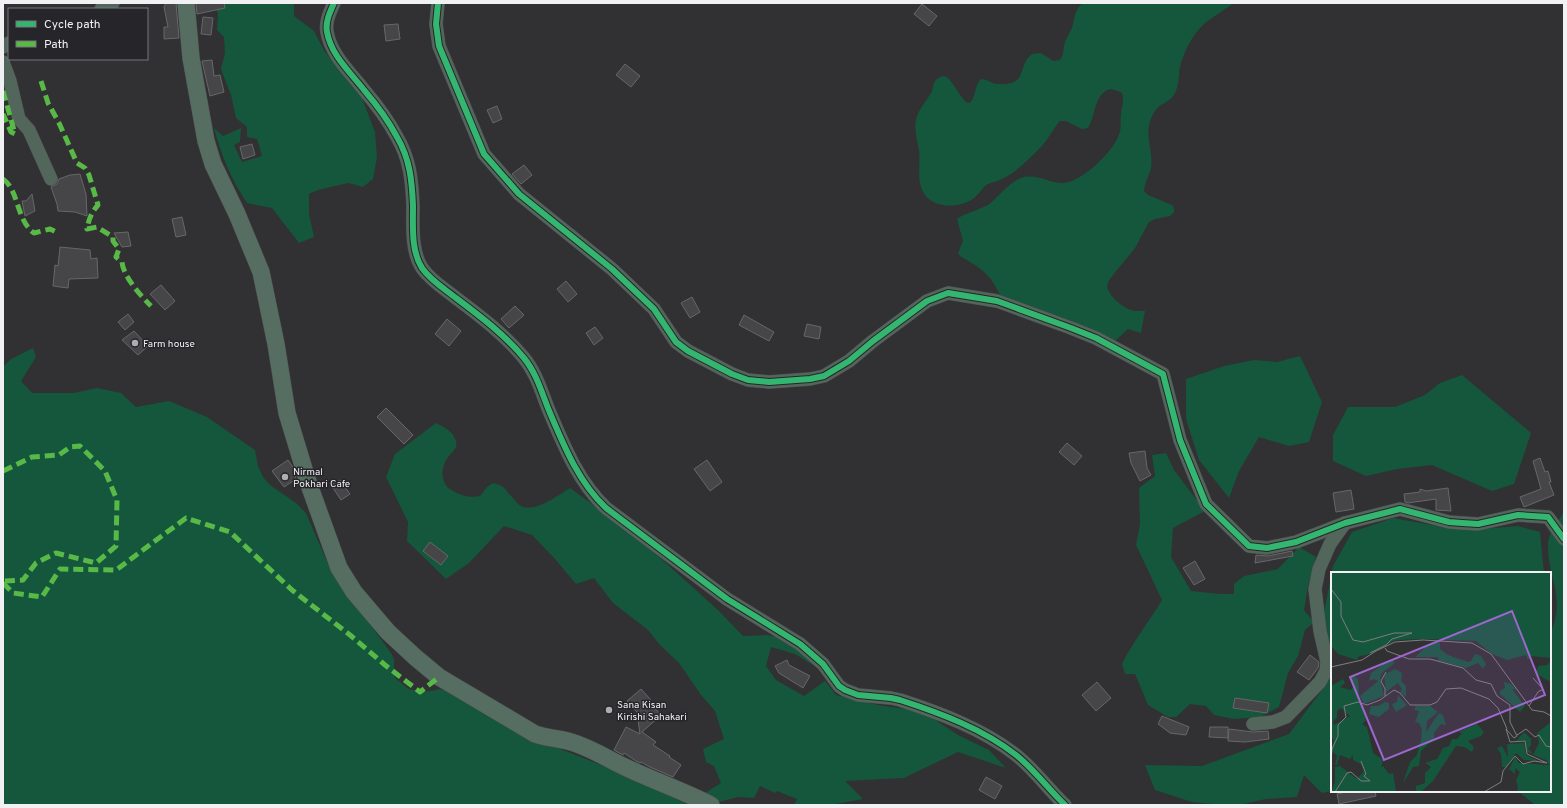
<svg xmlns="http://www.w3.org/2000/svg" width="1567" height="808" font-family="Overpass,sans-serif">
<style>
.green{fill:#14573c}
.building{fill:#464547;stroke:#676769}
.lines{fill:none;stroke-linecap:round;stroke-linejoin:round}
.minor-casing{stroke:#4c4b4d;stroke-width:14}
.major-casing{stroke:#4c4b4d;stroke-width:18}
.minor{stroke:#53665c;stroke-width:13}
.major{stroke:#566e62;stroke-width:17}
.quiet{stroke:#58b947;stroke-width:5;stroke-dasharray:10 5;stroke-linecap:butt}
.cycleway-casing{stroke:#262529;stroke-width:8}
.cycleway{stroke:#33b770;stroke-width:6}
.poi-dot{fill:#aeadaf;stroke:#262529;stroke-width:1.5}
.labels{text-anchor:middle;stroke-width:3;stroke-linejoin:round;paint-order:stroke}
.poi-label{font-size:10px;fill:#f1f0f3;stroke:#262529;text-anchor:start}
.inset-road{fill:none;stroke:#7e7d7f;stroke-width:1}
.view{fill:#9e67cf;fill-opacity:0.15;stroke:#9e67cf;stroke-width:2}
.inset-edge{fill:none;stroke:#f1f0f3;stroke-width:2}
</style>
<rect width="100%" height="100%" fill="#313032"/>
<!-- green -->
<g class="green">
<path d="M214,3H294V16L314,31L325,52L360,93L375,132L377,158L373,179L363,187L348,183L318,190L309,194V214L314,237L299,243L272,208L247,203C230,177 222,157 214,128L223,136L241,128L240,142L234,145L242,162L262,156L257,139L247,137V127L236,118L231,95L221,69L225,53L224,37L217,30L218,14Z"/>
<path d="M1084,3H1234C1226,9 1217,14 1209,20C1195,30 1186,47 1181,63C1178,72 1180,84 1175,93C1171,102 1160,103 1155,111C1141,133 1154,147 1151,168C1149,176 1145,182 1144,191L1148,195L1172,205L1174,208V212L1170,216L1155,219L1149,222L1135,248L1109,280L1107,286C1109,297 1124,309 1135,311C1138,311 1142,311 1145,311L1141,333L1128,329L1115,341L1000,295C990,273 980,268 960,256L958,253L963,241L957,219C961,215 981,209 988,205C999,197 1008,183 1021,178C1038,172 1053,187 1069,182C1086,177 1111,153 1118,137C1122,129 1120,121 1121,113C1122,106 1125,98 1121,92L1111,89C1094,92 1096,116 1088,128L1082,129L1066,121H1060C1052,130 1047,142 1038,150C1028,160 1018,170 1006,177C1000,181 992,182 986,185C982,189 978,195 974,198C960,209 932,209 923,192C916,178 921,164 919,150C917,141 914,130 916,120C918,109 927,101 932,91C933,87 933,83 936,80C938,78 941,76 944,76C952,77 959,98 968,103L971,102C976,94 975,85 981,79C987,79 992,84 998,84C1029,86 1016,67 1032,54L1041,53L1053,61L1060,60C1064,55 1063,48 1065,42C1067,37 1070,32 1072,28C1075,18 1074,8 1084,3Z"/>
<polygon points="33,348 36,357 21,381 32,393 74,393 97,388 121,393 136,407 169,401 207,417 255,450 258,466 263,477 270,485 296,503 306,513 331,571 391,653 394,659 394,675 396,679 409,689 424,692 440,689 456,694 523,734 621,773 689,805 3,805 3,367 11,359"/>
<polygon points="1300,356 1322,402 1309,442 1289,446 1259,437 1239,471 1229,498 1199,460 1186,419 1186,379 1224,366 1254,360 1277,362"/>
<polygon points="1462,375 1531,433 1514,484 1492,491 1432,465 1397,469 1366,476 1333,461 1333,435 1348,407 1395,407 1425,395 1440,383"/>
<path d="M436,423C444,427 453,431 456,441C458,449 452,452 448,457C440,468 440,485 453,491C462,496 470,498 480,496L487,487L493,483C506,486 504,489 512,497C515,500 518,505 521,506C536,513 558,495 570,488L636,536L719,611L743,636L767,635L787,639L823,671L795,654L771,647L766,666L776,680L804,696L825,681L836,695L878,705L911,710L932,718L958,735L989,750L1006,768L958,752L904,778L845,781L863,799L830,805H794L797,799L777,791L775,793L760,786L754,798L738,797L719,802L702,795L721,783L714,766L706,762L703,749L724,739L715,711L701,695L679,663L660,645L648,630L613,603L594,578L576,584L555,559L532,535L504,526L469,563L446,579L407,541L408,522L386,477L395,454Z"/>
<path d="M1166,453L1174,470L1205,511L1173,528L1171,557L1191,591L1220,594H1234V584L1244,576L1278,569L1299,547L1316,557L1308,586L1304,610L1314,622L1305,630L1298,656L1288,673L1279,707L1260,717L1234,719L1214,715L1206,706L1190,704L1176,717H1168L1148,705L1135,674H1125L1122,664C1133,641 1149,622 1162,600L1136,545L1140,524L1139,488L1155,476L1152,455Z"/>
<path d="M1564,510V805H1535L1518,791H1550V634C1567,596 1547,579 1548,543C1548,532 1560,521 1564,510Z"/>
<polygon points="1393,518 1432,525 1469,530 1518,526 1540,532 1544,573 1332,573 1332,659 1324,613 1333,566 1352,532"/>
<polygon points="1332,670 1332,791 1322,793 1304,775 1297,797 1266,799 1239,805 1223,805 1192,802 1155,790 1145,765 1202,766 1289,734 1322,690"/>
</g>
<!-- building -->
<g class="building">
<polygon points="166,3 176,3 179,38 164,39 164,27 168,27 164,7"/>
<polygon points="196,3 224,3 225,8 197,14"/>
<polygon points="922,4 937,16 929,26 914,14"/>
<polygon points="203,17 213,18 211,35 201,34"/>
<polygon points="398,24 400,39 386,41 384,25"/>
<polygon points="212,60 214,76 220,75 224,92 210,96 202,61"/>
<polygon points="625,64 640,76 631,87 616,75"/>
<polygon points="497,106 502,119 493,123 487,110"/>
<polygon points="252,144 255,155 243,159 240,147"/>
<polygon points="524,165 532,175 521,184 512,174"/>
<polygon points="80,174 86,194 87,216 75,212 58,211 57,204 51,187 57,184 59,179 70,175"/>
<polygon points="32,194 35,211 25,216 22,201 26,201"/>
<polygon points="182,217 186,235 176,237 172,219"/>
<polygon points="128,232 131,246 122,247 114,233"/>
<polygon points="60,247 90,250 91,259 97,258 98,278 69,279 68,288 53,286 55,265 58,266"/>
<polygon points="566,281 577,294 568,302 557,289"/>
<polygon points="161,285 175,301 165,310 150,294"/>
<polygon points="692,297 700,312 690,318 681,303"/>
<polygon points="515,306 524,315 509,328 501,319"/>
<polygon points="128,314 134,322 125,330 118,322"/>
<polygon points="744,315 774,332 769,341 739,325"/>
<polygon points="447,319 461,331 449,346 435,334"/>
<polygon points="807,324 821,327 819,339 804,336"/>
<polygon points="595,327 603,338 594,345 586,333"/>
<polygon points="134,331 148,346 138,355 122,340"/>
<polygon points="386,408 413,435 404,444 377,417"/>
<polygon points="1067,443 1082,456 1074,465 1059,452"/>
<polygon points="1145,451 1147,468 1151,475 1140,481 1131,463 1129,453"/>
<polygon points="1540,458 1545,472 1548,471 1551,482 1549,482 1554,495 1524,507 1520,497 1541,489 1533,461"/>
<polygon points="288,460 294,469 296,479 284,487 272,471"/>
<polygon points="707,460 722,482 710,491 694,469"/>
<polygon points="340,480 350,494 341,500 331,485"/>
<polygon points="1448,488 1451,511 1436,510 1436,499 1408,503 1405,502 1404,494 1420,492 1420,489 1426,491"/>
<polygon points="1351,490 1354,509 1336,512 1333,493"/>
<polygon points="430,542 448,556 441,565 423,551"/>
<polygon points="1292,551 1293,556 1255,563 1256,555 1268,556"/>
<polygon points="1195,561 1205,579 1194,585 1183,568"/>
<polygon points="1310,655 1319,662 1318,668 1309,680 1297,672"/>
<polygon points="787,660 789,665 810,676 803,688 779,673 775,666"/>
<polygon points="1097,682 1111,698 1096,711 1082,695"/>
<polygon points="641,689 651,700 649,702 661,715 642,732 656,742 653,745 670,756 669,757 681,765 673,777 650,767 641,762 640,763 636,761 624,753 623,755 614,750 626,727 640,734 637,712 627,701"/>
<polygon points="1235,698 1269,703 1267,713 1233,708"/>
<polygon points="1162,716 1189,727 1186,735 1170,733 1158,724"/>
<polygon points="1210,727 1228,727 1228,738 1209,737"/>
<polygon points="1229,729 1253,732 1268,731 1269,739 1245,742 1228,741"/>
<polygon points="986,777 1002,786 995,799 979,790"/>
<polygon points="1350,791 1375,791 1376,796 1339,804 1337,794"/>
</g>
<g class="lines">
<defs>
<g id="minor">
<path d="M334,3C330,12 325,22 327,32C331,55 350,72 364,90C376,104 388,120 397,137C410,159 412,181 413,206C413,226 411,251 422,268C431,281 445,289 456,298C480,316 505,335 524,358C537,374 542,394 550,413C564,446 579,483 606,508L727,599L800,644L823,664L839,686L845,690L858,695L891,698L900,700C940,713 983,729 1016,755C1034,769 1048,789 1065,805"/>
<polyline points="438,3 436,24 439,46 484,154 519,194 612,269 654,309 676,342 688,351 732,374 748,380 769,382 810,379 824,376 849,361 873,341 927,301 948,293 997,301 1071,328 1096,338 1163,374 1180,440 1206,504 1249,546 1267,548 1296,542 1345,523 1400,509 1449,522 1462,523 1478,524 1518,515 1548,517 1564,539"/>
<polyline points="101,9 113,3"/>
<polyline points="3,47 9,43"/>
<polyline points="3,62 10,81 19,119 29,130 51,179"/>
<polyline points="1253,724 1273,722 1286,717 1320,682 1326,671 1327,662 1320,631 1315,589 1319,569 1330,544 1345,523"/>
</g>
<path id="major" d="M186,3L191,58L206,141L213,164L237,214L261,272L276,344L287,413L307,479L339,568L354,592L388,632L415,657L439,677L535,734C549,739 563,738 577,744C594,750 610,760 627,768C655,781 683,791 711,805"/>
</defs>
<!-- minor casing -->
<use href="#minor" class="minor-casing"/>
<!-- major casing -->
<use href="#major" class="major-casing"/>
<!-- minor -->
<use href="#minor" class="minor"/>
<!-- major -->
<use href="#major" class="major"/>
<!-- quiet -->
<g class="quiet">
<path d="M41,81L48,103L59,123L77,163L85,168L89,175L98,205C91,213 89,219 87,229L97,227L113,237V241L119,249L116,257L122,262C123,276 141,296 151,306"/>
<polyline points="3,91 15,134 11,132 3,114"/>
<path d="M3,179C19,190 16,220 34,233L50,229L58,233"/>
<polyline points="3,471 32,457 59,455 70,447 80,446 105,471 117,500 116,546 96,563 56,553 36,563 23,580 3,581"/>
<polyline points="3,583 13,593 42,597 60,569 116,570 186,518 230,532 292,590 350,635 385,665 420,692 439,677"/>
</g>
<defs>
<g id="cycleway">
<path d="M334,3C330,12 325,22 327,32C331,55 350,72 364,90C376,104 388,120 397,137C410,159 412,181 413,206C413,226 411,251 422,268C431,281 445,289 456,298C480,316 505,335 524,358C537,374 542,394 550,413C564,446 579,483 606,508L727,599L800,644L823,664L839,686L845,690L858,695L891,698L900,700C940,713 983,729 1016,755C1034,769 1048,789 1065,805"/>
<polyline points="438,3 436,24 439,46 484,154 519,194 612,269 654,309 676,342 688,351 732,374 748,380 769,382 810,379 824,376 849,361 873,341 927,301 948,293 997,301 1071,328 1096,338 1163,374 1180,440 1206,504 1249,546 1267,548 1296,542 1345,523 1400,509 1449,522 1462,523 1478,524 1518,515 1548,517 1564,539"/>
</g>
</defs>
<!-- cycleway casing -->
<use href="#cycleway" class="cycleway-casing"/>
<!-- cycleway -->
<use href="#cycleway" class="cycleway"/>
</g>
<!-- markers -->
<g class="poi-dot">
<circle cx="135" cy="343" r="4"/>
<circle cx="285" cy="477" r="4"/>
<circle cx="609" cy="710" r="4"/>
</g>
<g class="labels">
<!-- poi labels -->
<g class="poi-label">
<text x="143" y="347">Farm house</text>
<text x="293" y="475">Nirmal<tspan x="293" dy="12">Pokhari Cafe</tspan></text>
<text x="617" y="708">Sana Kisan<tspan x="617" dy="12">Kirishi Sahakari</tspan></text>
</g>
</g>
<!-- overview -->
<g transform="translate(1331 572)">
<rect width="220" height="220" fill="#313032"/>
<path d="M0,0H220V86L199,84L197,88L195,83L176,88L161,82L145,69L92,67L65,68L36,83L28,84L26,88L7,82L0,74ZM109,70V77L117,83L137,90L140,89L144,82L150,84L155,92L152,97L147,91L135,96L105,88H108L106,85H79H84L97,73ZM62,89L64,91L51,101L49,106L53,124L33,132L29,124L47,109L43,107L38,109L40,101L54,91ZM220,89V108L218,109L205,102L207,94L216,93ZM64,97L71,101L70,109L75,114V125L69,120L71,117L67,111L55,120L53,103ZM22,103L27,107L28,124L35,148L31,152L36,155L42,181L52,188L50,195L52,194L58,202L62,201L65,219L0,220L4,210V195L9,194L26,207L33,199L30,192L22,188V183L19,187L9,183L6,193H4L6,184L0,177L3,169L0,164V114L12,107L14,111L9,115L20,118L22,115L18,105ZM10,136L19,144L3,153L2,149L6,146V139ZM173,110L180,112L186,118L181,117L194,134L189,140L169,122V119L174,116ZM67,123L76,133L65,140L61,132L66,130ZM54,130L58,131V137L48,145L38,142L40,134H47ZM85,134H99L107,140L96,149L95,160L108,141L112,143L115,153L110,152L103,161V167L90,179L88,194L82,195L72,211L79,190L86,183L90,168L91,157L88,151L84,150L88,139L83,138ZM220,150V220H186L187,215L185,208L189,200L184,196V202L178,197L184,185L188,191L218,193L215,188L202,183L208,171L206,161ZM146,152L153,160L150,164L137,169L143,175L141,180L133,175L125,174L102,209L90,220H85V214L94,211V201L100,195L94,191L106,187L112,176L118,174L121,167H126L131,161L127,160ZM193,160L200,167V173L197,177L201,180L200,182L196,179L194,168L185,169ZM193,171L195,183L208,189L193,188L185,181L175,195H171L170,182L166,176L171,174L177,185L176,172Z" fill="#14573c" fill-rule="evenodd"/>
<path class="inset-road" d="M0,17L10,30V44L22,68L32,70L63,61H81L61,67L55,73L39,81M54,76L56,79L78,87H99L132,96L145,108L160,112L166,124L179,133V150L186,164L183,166L175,157L179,170L194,169L196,182L216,191L203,189L192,192L184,184L172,199L170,210L153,220M0,95L31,88L45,79L64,70L92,68L141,71L160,82L201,138L213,140L220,144M54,124V117L50,109L55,100M198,134L207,120L212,117L202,106M186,163L195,157L204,165L208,163L215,174L220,175M0,192L1,177L7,164V153L15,145L13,134L27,130L36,133L49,128L63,118L69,121L79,133H99L106,130L115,117L130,116L158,127L167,136L176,157M4,220L16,201L20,200L30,209H39L33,204L35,202L30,189"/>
<path class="view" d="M181,39L214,123L53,188L19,105Z"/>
<rect width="220" height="220" class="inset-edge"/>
</g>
<!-- border -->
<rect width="1567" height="808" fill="none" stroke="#f1f0f3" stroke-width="8"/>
<!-- legend -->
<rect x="8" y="8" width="140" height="52" fill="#262529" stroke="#77767a"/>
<rect x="16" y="21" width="20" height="6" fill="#33b770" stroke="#77767a"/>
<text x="44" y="28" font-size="12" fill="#f1f0f3">Cycle path</text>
<rect x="16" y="41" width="20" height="6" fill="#58b947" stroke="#77767a"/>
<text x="44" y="48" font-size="12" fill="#f1f0f3">Path</text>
</svg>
